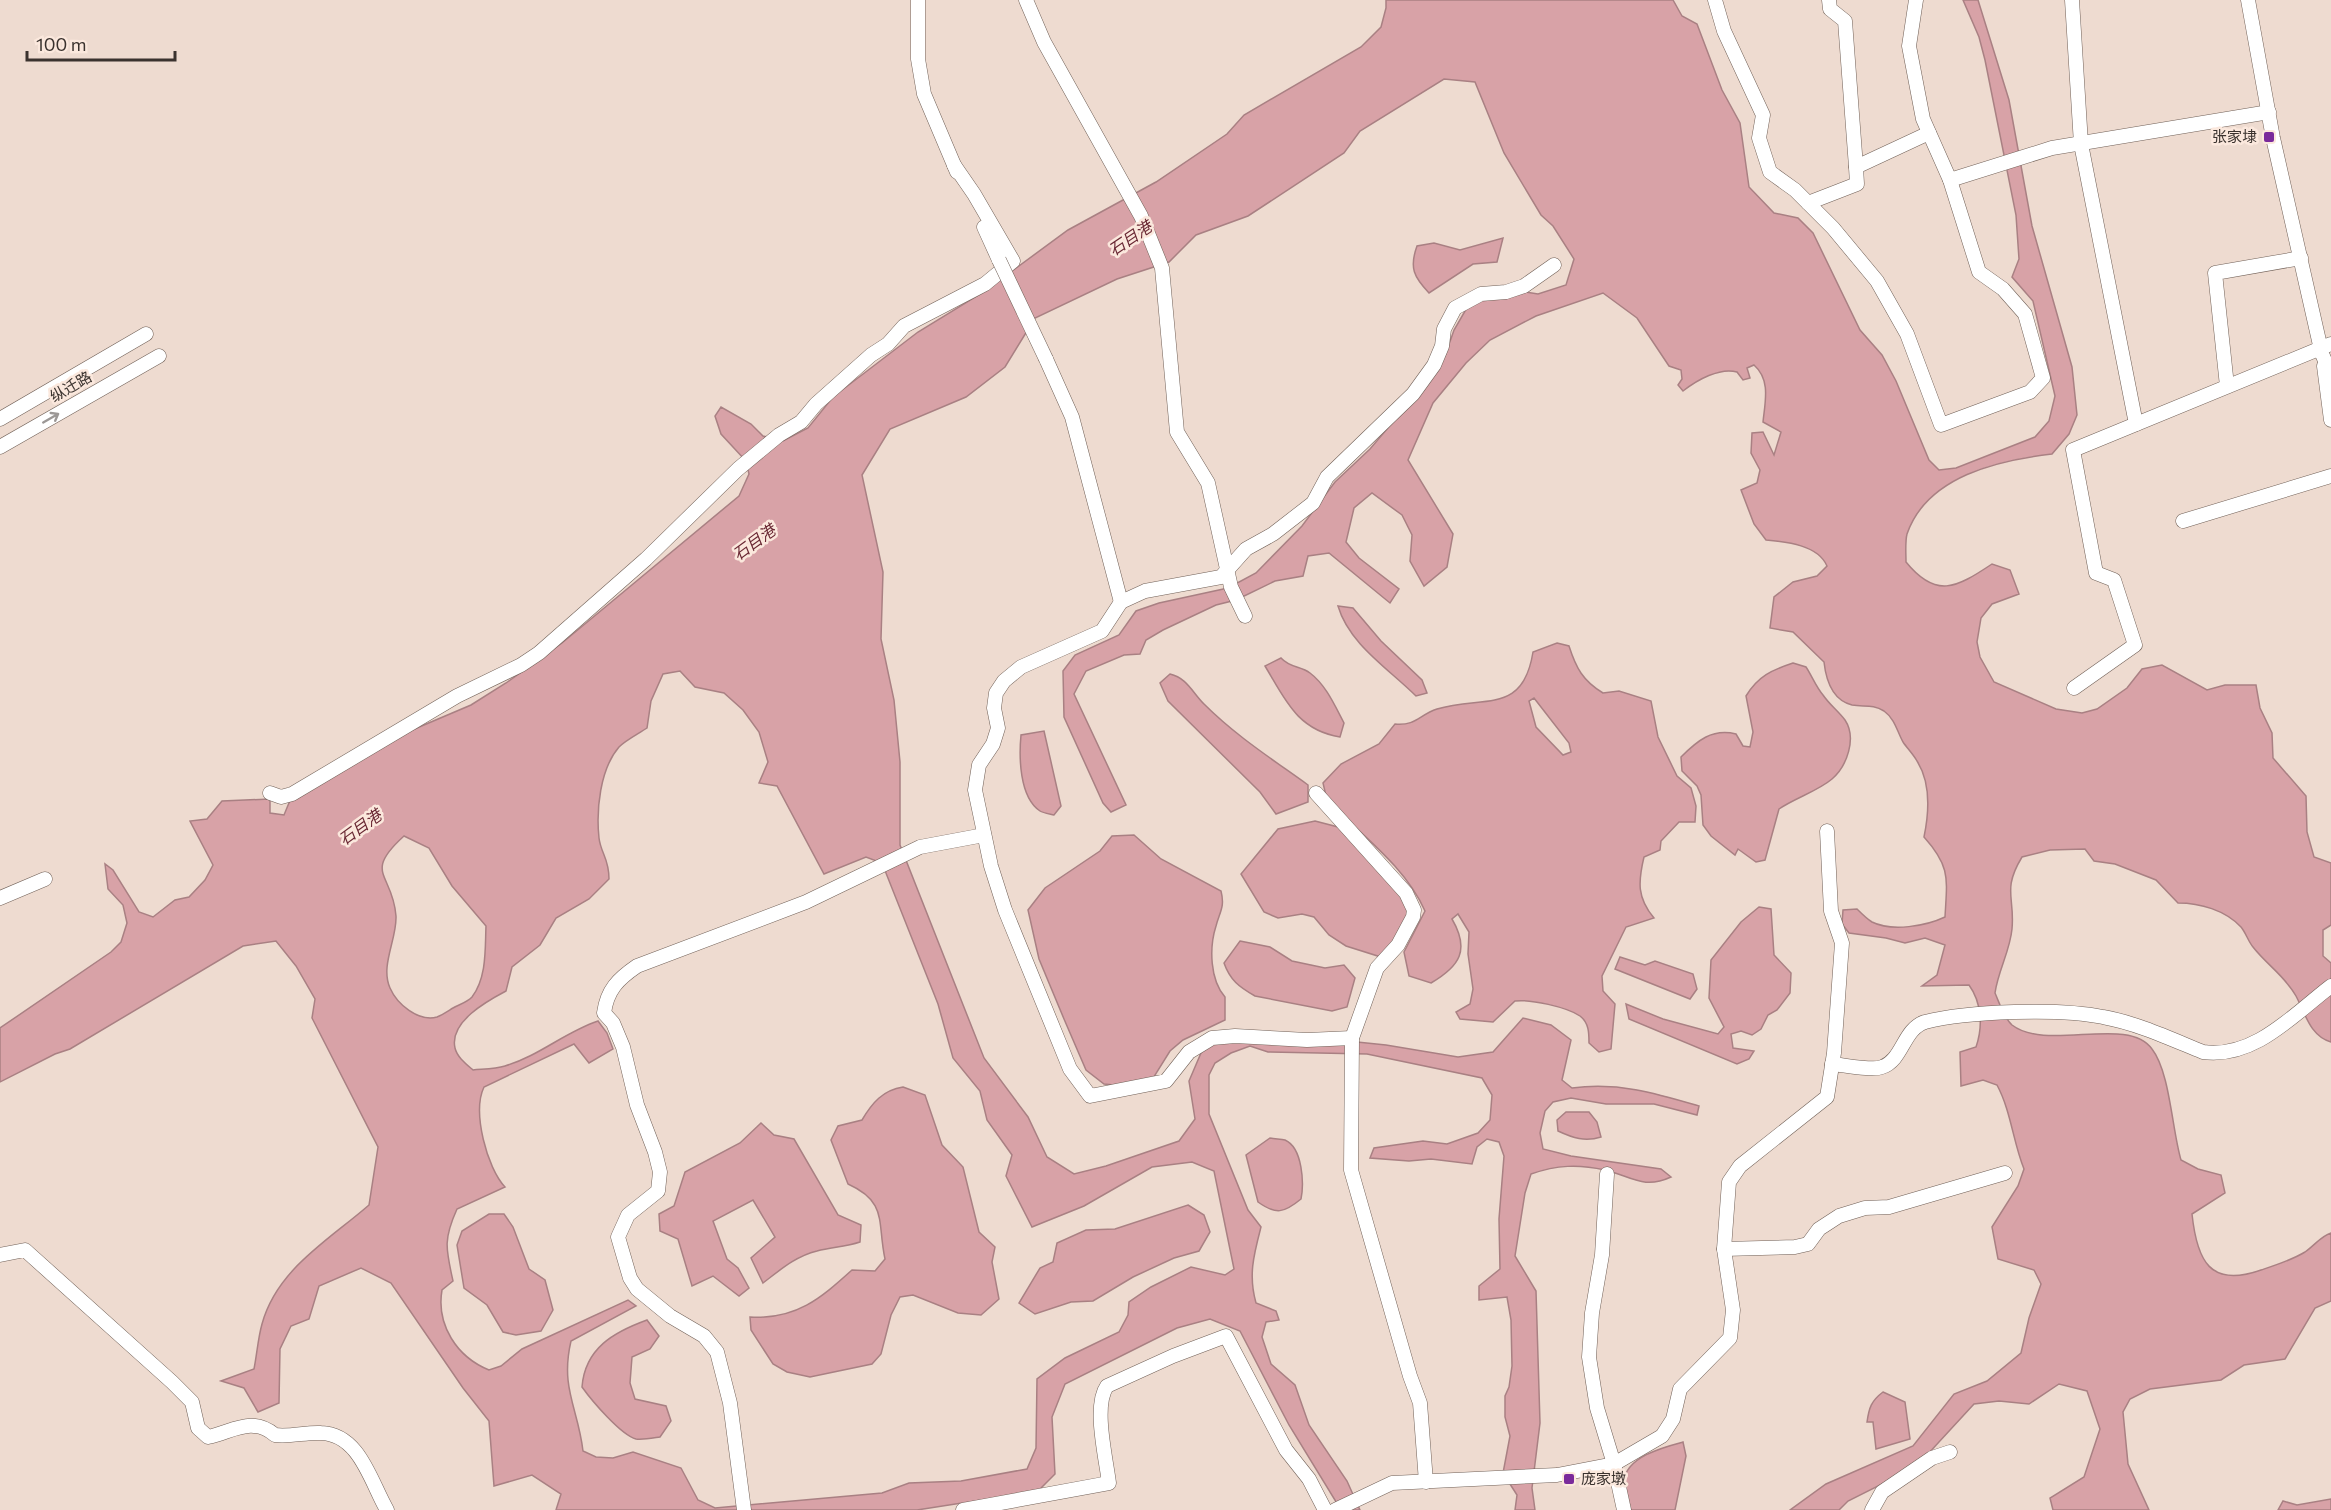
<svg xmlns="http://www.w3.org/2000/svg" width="2331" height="1510" font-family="Commissioner,'Noto Sans SC',sans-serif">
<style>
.water{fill:#d8a2a7;stroke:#a98083;stroke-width:1.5;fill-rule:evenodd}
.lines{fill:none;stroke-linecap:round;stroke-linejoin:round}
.minor-casing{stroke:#716158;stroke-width:15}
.minor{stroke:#fff;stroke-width:14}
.minor-bridge-casing{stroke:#716158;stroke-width:15;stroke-linecap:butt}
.minor-bridge{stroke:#fff;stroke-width:14}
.oneway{stroke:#9c9896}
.poi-dot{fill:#7a2a9b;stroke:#fbe8dd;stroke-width:2}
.labels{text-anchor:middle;stroke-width:5;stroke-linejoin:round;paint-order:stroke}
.poi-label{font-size:15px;fill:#3a322e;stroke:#fbe8dd;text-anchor:end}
.street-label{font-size:15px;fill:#3a322e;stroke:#fbe8dd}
.water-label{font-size:16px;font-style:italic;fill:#692733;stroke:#fbe8dd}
</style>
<rect width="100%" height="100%" fill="#eedbd0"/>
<!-- water -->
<g class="water">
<path d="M1386,0H1673L1682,16L1697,24L1722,90L1740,123L1749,187L1774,213L1798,218L1813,233L1860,330L1882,355L1896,381L1929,460L1939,470L1956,468L2035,437L2049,421L2055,396L2033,301L2012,277L2019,259L2016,215L1985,60L1979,37L1963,0H1978L2009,100L2032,226L2072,367L2077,415L2069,434L2052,454C1999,460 1927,476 1907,534C1905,542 1906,553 1906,562C1936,599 1956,588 1992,564L2010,570L2019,594L1992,604L1981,618L1977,642L1980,657L1994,682L2056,709L2082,713L2097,709L2127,688L2142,669L2162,665L2207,690L2225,685H2256L2260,708L2272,733L2273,758L2306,796L2307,832L2314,857L2331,863V925L2323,930V956L2331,963V1042C2310,1036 2305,1013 2296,996C2285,976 2267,965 2253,947C2248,941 2246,933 2241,927C2225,910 2200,903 2178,903L2156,880L2115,864L2094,861L2085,849L2050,850L2022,857C2002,890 2015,897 2012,929C2010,951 1998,971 1995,993C1999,1002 2004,1018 2012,1025C2047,1052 2128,1015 2152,1049C2170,1072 2172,1130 2181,1160L2198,1169L2221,1175L2225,1193L2192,1214C2197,1261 2210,1288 2261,1270C2276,1265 2292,1260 2305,1252C2314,1246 2321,1236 2331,1233V1301L2315,1308L2285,1359L2244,1365L2221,1380L2150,1389L2130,1399L2123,1412L2128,1464L2149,1510H2053L2050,1498L2084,1477L2100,1429L2087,1391L2059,1384L2029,1404L1999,1401L1974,1404L1916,1467L1848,1501L1839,1510H1790L1826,1484L1913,1446L1954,1394L1987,1381L2021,1353L2029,1318L2041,1284L2034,1270L1998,1259L1992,1227L2018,1186L2024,1169C2013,1142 2011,1111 1997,1085L1983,1080L1961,1086L1960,1052L1976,1047C1983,1027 1982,1003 1969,985L1922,986L1937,975L1945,945L1925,938L1905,943L1886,938L1849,933L1842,924L1843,910L1857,909C1861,913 1867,919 1872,922C1892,932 1926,926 1945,917C1947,879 1951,867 1924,837C1929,813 1931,783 1917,761C1913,754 1907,748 1903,742C1897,731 1895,719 1884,711C1873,704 1864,707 1852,705C1832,700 1826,680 1824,662L1793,632L1770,628L1774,597L1793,582L1817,576L1827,566C1818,545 1787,542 1766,540L1754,524L1741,490L1757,483L1760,470L1751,453L1752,433L1763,432L1774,455L1781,432L1763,422C1765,402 1771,380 1754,365L1747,368L1750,378L1743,380L1737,372C1720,367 1697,380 1683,391L1678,385L1682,379L1681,370L1669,366L1637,318L1603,293L1536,316L1490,340L1466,363L1433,403L1408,460L1453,534L1447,567L1424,586L1410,561L1412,535L1402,515L1372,493L1354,508L1346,542L1359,558L1399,589L1390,603L1329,553L1308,556L1303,576L1275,581L1236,600L1216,605L1163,630L1146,640L1140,654L1124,655L1086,671L1074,694L1126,805L1111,812L1103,803L1064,717L1063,671L1075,655L1119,635L1136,611L1159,603L1228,588L1256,573L1302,526L1335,482L1370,449L1427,382L1445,356L1454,330L1472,299L1507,289L1538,294L1566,285L1574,259L1553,226L1541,215L1504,153L1475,82L1444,79L1360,131L1344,153L1248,216L1196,235L1169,262L1117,279L1035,318L1005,367L966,397L890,429L862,475L883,572L881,639L894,700L900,762V845L984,1058L1028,1117L1047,1157L1074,1174L1106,1166L1179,1141L1195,1119L1189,1081L1204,1046L1245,1038L1299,1036L1386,1045L1458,1057L1493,1052L1523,1018L1551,1025L1571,1040L1562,1080L1572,1088C1619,1082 1655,1093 1699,1106L1697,1115L1654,1104H1606L1571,1098L1553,1102L1545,1111L1540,1133L1543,1149L1571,1156L1661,1169L1671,1177C1643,1190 1631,1176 1605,1170C1578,1164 1557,1165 1531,1174L1525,1193L1515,1256L1536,1291L1540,1423L1532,1488L1535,1510H1515L1517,1495L1503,1473L1510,1436L1505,1417V1396L1509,1387L1512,1366L1511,1320L1507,1297L1479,1300V1286L1500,1269L1499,1219L1504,1156L1499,1142L1487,1139L1477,1147L1472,1164L1431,1159L1409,1161L1370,1158L1374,1148L1423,1141L1447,1144L1478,1133L1490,1120L1492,1095L1482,1078L1367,1054L1268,1052L1250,1046L1231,1053L1215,1063L1209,1075V1114L1248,1210L1261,1227C1254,1254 1248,1275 1256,1303L1276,1311L1279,1320L1266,1322L1262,1337L1271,1364L1295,1385L1309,1425L1347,1481L1360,1510H1341L1289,1425L1240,1331L1210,1319L1177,1328L1065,1384L1052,1417L1055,1474L1038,1491L917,1510H556L561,1494L532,1475L494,1486L489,1421L463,1388L391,1283L361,1268L319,1286L309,1319L291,1326L280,1349L279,1403L258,1412L244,1388L221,1381L254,1369C257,1354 258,1338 262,1324C277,1269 329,1240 369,1205L378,1147L312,1018L315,999L296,966L276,941L243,946L70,1049L55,1054L0,1082V1028L111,952L121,942L127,923L123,905L108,889L105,864L113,870L139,912L153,917L175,900L189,897L205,880L213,865L190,821L207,819L222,801L270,799V813L284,815L291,798L391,739L471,705L506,683L562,643L739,496L749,474L746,461L721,434L715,416L721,407L751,424L763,436L783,441L808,428L833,397L918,332L982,293L1068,230L1156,182L1227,134L1244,115L1361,47L1381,27L1386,8ZM680,671L695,687L724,693L743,710L759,732L768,762L759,783L777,786L824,874L866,857L882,863L938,1004L953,1058L980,1091L987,1120L1012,1155L1006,1176L1032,1227L1084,1206L1152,1167L1192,1162L1214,1171L1234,1269L1225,1275L1191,1267L1151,1287L1129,1302L1128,1315L1119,1332L1065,1358L1037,1379L1036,1448L1027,1469L961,1481L909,1483L882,1493L715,1508L698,1500L681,1468L633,1452L613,1458L596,1457L583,1451C578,1408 560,1388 571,1341L636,1306L628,1300L522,1349L501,1366L489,1370C457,1357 436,1325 442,1290L453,1281C446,1249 443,1240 457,1209L505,1187C487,1168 472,1112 484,1087L574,1044L589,1063L613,1049L607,1033L598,1021C565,1032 539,1056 505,1066C495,1069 483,1069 473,1070C466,1064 457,1057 455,1048C449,1022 487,1001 506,991L512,967L540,945L556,918L589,899L609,879C609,858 601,854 599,838C596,810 600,769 619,747C626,740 638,734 647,728L651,701L663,674ZM404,836L429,848L452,886L486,926C485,949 487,977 472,997C468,1002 458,1005 453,1008C448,1011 442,1015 437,1017C418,1022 397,1004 390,988C380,966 397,939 396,916C393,873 362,874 404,836Z"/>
<path d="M1503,238L1497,262L1473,264L1429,293C1414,277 1409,268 1417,246L1434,243L1460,250Z"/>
<path d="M1338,606L1353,608L1381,641L1422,680L1427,693L1416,696C1389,669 1349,644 1338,606Z"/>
<path d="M1557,643L1569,646C1576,668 1583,681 1603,693L1619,691L1651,701L1658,737L1677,776L1691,788L1696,806L1695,822H1679L1661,841L1660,850L1644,857C1638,882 1637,898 1654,918L1626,927L1602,976L1603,991L1615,1004L1611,1049L1599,1052L1589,1043C1589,1033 1589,1023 1580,1016C1567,1007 1530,999 1515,1001L1493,1022L1460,1019L1456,1012L1470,1004L1473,989L1468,954L1469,932L1458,914L1452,919C1470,950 1460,966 1431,983L1409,976L1404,952L1425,911C1405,866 1361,835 1327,800L1323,783L1341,764L1379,744L1395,724C1416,726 1419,715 1437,709C1484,695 1523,715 1533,652ZM1534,698L1569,743L1571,752L1563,755L1536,727L1529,701Z"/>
<path d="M1281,658C1290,668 1301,666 1310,673C1326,685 1335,706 1344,723L1340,737C1297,730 1285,699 1265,666Z"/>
<path d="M1793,663L1806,667C1812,676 1816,687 1823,695C1829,704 1838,711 1845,720C1857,738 1847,766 1832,779C1818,791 1795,798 1779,809L1765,860L1756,862L1738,849L1735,855L1711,836L1703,825L1701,795L1697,786L1682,771L1681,757C1697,741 1712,728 1736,734L1743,746L1750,747L1753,732L1746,696C1758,676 1772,670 1793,663Z"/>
<path d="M1170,674C1187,678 1192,692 1204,704C1236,736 1272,759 1308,785V802L1276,814L1260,792L1168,701L1160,683Z"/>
<path d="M1044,731L1061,806L1054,815C1050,814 1043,813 1040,811C1019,797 1019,756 1021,735Z"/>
<polygon points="1315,821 1338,827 1416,910 1381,957 1346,946 1329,935 1314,917 1302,914 1278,918 1264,912 1241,874 1278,829"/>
<path d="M1134,835L1161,859L1221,891C1225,907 1220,911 1216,926C1209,948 1210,980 1225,997V1020L1183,1040L1170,1051L1152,1080L1134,1087L1104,1084L1086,1070L1064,1019L1039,959L1028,910L1045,888L1100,851L1112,836Z"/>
<polygon points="1759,907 1771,909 1774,955 1791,973 1790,993 1777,1010 1768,1015 1761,1029 1752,1035 1741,1031 1731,1034 1733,1048 1754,1051 1749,1059 1737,1064 1629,1019 1626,1004 1663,1019 1718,1034 1724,1027 1709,998 1711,960 1741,922"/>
<path d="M1240,941L1270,947L1292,961L1325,968L1344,965L1355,978L1347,1007L1332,1011L1255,996C1239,987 1230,980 1224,963Z"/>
<polygon points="1620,957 1645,965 1655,961 1693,974 1697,989 1690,999 1615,969"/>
<path d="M903,1087L925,1095L942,1145L963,1167L979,1232L995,1247L992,1262L999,1299L981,1315L958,1313L913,1295L900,1297L891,1315L881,1354L872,1364L810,1377L787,1372L773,1364L751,1330L750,1317C796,1320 821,1298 852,1270L875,1271L885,1259C877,1222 888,1202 848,1184L831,1140L838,1126L862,1120C872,1103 883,1090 903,1087Z"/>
<path d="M1566,1112H1589L1597,1122L1601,1137C1585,1142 1573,1138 1558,1131L1557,1120Z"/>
<path d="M761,1123L774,1135L794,1139L838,1215L861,1225L860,1242C845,1247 832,1247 817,1251C796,1256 780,1270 763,1283L751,1258L775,1237L753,1200L713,1221L727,1259L738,1268L749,1288L739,1296L713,1276L692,1286L678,1239L660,1231L659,1214L674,1206L685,1172L740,1143Z"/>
<path d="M1270,1138C1275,1139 1281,1139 1285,1140C1303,1148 1304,1184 1301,1199C1284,1213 1276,1215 1258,1202L1246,1155Z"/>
<polygon points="1188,1205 1204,1215 1210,1232 1199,1251 1174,1258 1133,1277 1093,1301 1071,1302 1035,1314 1019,1303 1040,1268 1053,1262 1057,1243 1086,1230 1115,1229"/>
<polygon points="489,1214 504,1214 513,1227 529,1269 545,1280 553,1310 541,1331 516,1335 503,1332 487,1305 464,1288 457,1245 462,1231"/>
<path d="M647,1320L659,1336L650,1349L632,1357L630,1383L635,1399L666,1406L671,1421L660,1437C653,1438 643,1440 636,1439C621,1435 592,1401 582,1387C585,1348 614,1332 647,1320Z"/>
<path d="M1883,1392L1905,1402L1910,1439L1876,1449L1873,1422H1867C1869,1408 1871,1401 1883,1392Z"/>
<path d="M1683,1442L1686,1456L1675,1510H1629C1628,1501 1624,1491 1624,1482C1625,1457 1664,1447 1683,1442Z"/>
<polygon points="2331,1499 2331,1510 2278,1510 2283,1501 2297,1505"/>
</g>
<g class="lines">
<defs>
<g id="minor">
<polyline points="918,0 918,59 924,94 957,172"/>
<polyline points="1026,0 1044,42 1141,216 1162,268 1177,432 1208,483 1231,587 1245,616"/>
<polyline points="1715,0 1724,31 1763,115 1759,138 1770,172 1795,190 1833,228 1877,281 1907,334 1941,425 2030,392 2043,378 2025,314 2003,289 1979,272 1950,180 1923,119 1909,46 1916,0"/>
<polyline points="1829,0 1830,9 1845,21 1856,167"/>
<polyline points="2072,0 2081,144 2136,424"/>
<polyline points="2248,0 2273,138 2322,354 2331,374"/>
<polyline points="1950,180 2052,148 2269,112"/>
<polyline points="1808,203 1857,184 1856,167 1929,133"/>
<polyline points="984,227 999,260"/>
<polyline points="1046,359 1072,417 1121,602"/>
<polyline points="2324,366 2331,420"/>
<polyline points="2227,386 2215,273 2301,258"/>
<polyline points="0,419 146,334"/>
<polyline points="0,447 159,356"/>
<polyline points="2183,521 2331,476"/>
<polyline points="2074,688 2135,645 2114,580 2096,573 2073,450 2331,344"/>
<polyline points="270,793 281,797 292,794 457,696 521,665 539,653 646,559 738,469 779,435 801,422 816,404 871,355 888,344 904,326 985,284 1013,261 974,194 954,165"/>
<polyline points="1316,793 1406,893 1414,910 1413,917 1398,945 1377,968 1352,1038 1351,1170 1410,1376 1420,1403 1426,1482"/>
<polyline points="0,898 45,879"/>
<polyline points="1352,1038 1307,1040 1235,1036 1212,1038 1189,1052 1166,1081 1090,1096 1070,1069 1005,910 991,866 975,790 979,765 993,744 998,728 994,708 996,693 1004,681 1021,667 1102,631 1121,602 1145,591 1221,577 1246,549 1273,534 1313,503 1327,477 1413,394 1434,365 1442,346 1444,329 1455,308 1481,294 1506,292 1524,286 1554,265"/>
<path d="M1832,1064C1844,1065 1873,1071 1882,1067C1903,1060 1903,1029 1925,1022C1968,1011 2061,1008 2103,1017C2137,1023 2171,1039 2203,1052C2254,1059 2293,1015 2331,986"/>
<polyline points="1607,1174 1602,1255 1592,1313 1589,1357 1597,1408 1614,1464 1662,1436 1673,1419 1680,1389 1730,1338 1733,1310 1724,1249 1729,1182 1740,1166 1827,1097 1834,1053 1842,943 1831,911 1827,831"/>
<polyline points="1724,1249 1795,1247 1808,1244 1819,1229 1839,1216 1865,1208 1889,1207 2005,1173"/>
<path d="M0,1255L25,1250L172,1382L192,1402L198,1428L208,1437C234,1431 252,1416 275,1435C291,1437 306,1432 321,1433C360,1434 371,1483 387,1510"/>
<path d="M744,1510L730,1403L717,1352L704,1336L670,1316L637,1289L630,1278L618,1237L628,1215L658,1191L660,1172L655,1152L637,1105L623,1047L613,1023L604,1013C607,990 618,979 637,966L806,902L920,847L984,835"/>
<path d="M963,1510L1109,1483C1106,1458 1093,1406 1107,1386L1173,1356L1226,1336L1286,1450L1309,1479L1325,1510"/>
<polyline points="1335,1510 1392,1483 1557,1475 1614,1464 1624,1510"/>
<polyline points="1872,1510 1882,1492 1932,1458 1950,1452"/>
</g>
</defs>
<!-- minor casing -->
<use href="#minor" class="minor-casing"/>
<!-- minor -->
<use href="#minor" class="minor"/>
<defs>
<polyline id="minor-bridge" points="999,260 1046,359"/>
</defs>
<!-- minor-bridge casing -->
<use href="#minor-bridge" class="minor-bridge-casing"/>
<!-- minor-bridge -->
<use href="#minor-bridge" class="minor-bridge"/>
</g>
<!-- one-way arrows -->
<defs><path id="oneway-shaft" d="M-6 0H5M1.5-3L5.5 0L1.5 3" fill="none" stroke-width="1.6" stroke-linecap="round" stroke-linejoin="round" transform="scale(1.5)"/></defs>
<use class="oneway" href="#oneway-shaft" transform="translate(51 418) rotate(-30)"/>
<!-- markers -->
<g class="poi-dot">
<rect x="2263" y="131" width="12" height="12" rx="3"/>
<rect x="1563" y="1473" width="12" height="12" rx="3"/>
</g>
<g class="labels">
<!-- poi labels -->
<g class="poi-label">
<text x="2257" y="142">张家埭</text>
<text x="1581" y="1484" text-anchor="start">庞家墩</text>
</g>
<!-- street labels -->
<g class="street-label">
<text transform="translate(71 387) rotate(-30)" y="5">纵迁路</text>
</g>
<!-- water labels -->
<g class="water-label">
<text transform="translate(1130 238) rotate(-34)" y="6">石目港</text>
<text transform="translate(754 542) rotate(-36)" y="6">石目港</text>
<text transform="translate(360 827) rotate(-36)" y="6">石目港</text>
</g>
</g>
<!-- scale -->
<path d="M27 51v9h148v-9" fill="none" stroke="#3a322e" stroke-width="3"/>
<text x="36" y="51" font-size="18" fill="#3a322e" stroke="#fbe8dd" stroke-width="4.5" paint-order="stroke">100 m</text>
</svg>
